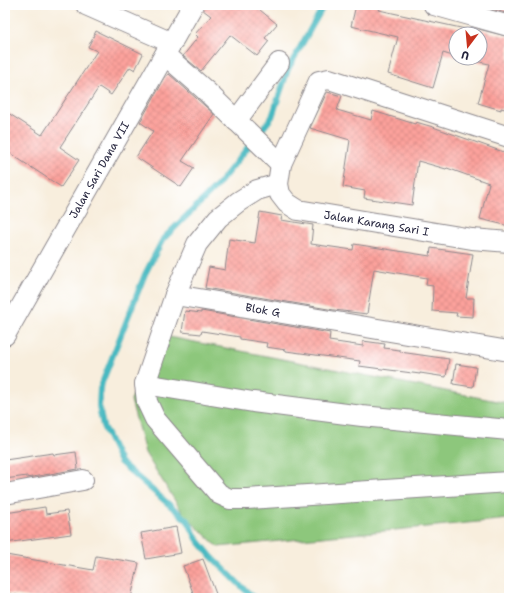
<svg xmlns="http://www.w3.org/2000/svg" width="514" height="603" font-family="'Shantell Sans',sans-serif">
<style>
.grass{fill:#8dc77b;stroke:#58745b}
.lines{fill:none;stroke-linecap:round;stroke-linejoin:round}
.stream{stroke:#4ab9c1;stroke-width:6}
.building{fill:url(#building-cross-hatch)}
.street-casing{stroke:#8d888c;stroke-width:22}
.street{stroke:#fff;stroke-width:20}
.labels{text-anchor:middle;stroke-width:4;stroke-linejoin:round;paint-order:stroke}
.street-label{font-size:11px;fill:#22223b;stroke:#fff}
</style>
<defs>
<pattern id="building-cross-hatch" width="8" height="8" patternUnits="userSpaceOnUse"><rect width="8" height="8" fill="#fca19b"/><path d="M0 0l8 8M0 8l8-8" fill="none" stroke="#d88a86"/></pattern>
</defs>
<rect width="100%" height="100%" fill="#fff"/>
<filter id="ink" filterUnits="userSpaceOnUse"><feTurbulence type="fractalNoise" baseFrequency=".025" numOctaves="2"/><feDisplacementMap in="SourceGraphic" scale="8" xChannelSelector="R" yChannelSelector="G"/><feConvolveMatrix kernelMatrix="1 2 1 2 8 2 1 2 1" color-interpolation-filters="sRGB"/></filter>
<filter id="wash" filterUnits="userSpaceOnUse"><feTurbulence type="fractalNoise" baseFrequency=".012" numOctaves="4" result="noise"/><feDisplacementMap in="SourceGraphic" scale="16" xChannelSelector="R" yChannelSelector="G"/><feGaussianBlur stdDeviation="0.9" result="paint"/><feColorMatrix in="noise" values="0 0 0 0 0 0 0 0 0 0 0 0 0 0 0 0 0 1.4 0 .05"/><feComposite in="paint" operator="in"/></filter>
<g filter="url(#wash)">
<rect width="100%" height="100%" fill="#f8eedd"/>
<!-- grass -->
<polygon class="grass" points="159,335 507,403 509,394 509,519 218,547 184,515 145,453 131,400"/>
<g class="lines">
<!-- stream -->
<polyline class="stream" points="254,598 242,587 211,556 197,539 188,521 120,462 103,426 99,407 100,388 145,274 163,239 217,186 272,117 288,69 324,5"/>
</g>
<g id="blocks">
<!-- building -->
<g class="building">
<polygon points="204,5 254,5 277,24 265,38 269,41 257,56 230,35 201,71 183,56 198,37 195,34 211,16 203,10"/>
<polygon points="356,5 381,5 379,10 470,30 471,27 509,37 509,110 501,108 501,110 478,103 489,64 462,58 480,58 480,34 456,34 456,57 443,53 433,88 388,74 398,37 351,26"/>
<polygon points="477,5 509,5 509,14"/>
<polygon points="96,31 143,54 135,70 130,67 111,95 99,87 60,147 79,160 61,187 5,150 5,111 42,135 97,51 88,47"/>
<polygon points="169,74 214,114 182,161 194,168 181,187 136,157 153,131 140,122 166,76"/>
<polygon points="327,92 342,96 337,110 371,120 373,111 415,124 416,122 433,127 509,154 509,226 480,219 489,183 447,168 446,169 418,161 412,205 364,198 365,191 343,187 350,140 310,128"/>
<polygon points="260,212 282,216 281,220 313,225 311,244 353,250 354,244 430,256 431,248 473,254 466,298 474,298 473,317 456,316 457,313 432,311 433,286 426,285 427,278 374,269 367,314 334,310 205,288 209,267 225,270 229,239 255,243"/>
<polygon points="185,311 201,313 201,311 330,333 329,341 363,346 363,341 385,344 384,348 400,350 400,352 449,359 446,377 420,373 420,374 359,366 360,361 286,351 286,350 266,347 267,343 240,339 240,337 202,331 201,334 182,332"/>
<polygon points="456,364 476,367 473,387 453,384"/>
<polygon points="76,452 78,469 27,478 27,476 5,479 5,460 53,453 54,455"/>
<polygon points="45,507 46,514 67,511 71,534 5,543 5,513"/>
<polygon points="176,527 181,553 146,559 141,533"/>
<polygon points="6,555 93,570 96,556 139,563 131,598 32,598 5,593 5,584 8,569"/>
<polygon points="203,559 216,594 205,598 195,598 183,566"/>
</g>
</g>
</g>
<g filter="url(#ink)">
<use href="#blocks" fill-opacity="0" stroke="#8d888c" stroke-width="1"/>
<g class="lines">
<defs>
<g id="street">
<polyline points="86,5 172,43"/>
<polyline points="434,5 509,26"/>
<polyline points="165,55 205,90 281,164"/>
<polyline points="236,121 279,63"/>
<path id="s1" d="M509,137L329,79L319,81L314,92L281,164L278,184L280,194L287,203L298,210L472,239L509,242"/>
<polyline points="278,184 257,190 238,202 218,218 197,244 175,295 145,384 147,402 155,419 219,494 230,499 247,499 509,482"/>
<path id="s2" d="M175,295L509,351"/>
<path id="s3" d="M5,335L193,5"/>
<polyline points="145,384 253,402 362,416 509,430"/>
<polyline points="5,494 83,480"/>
</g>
</defs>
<!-- street casing -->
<use href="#street" class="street-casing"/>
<!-- street -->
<use href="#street" class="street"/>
</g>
</g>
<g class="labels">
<!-- street labels -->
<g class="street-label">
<text dy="4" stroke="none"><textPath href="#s3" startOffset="190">Jalan Sari Dana VII</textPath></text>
<text dy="4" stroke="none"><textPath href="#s1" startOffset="425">Jalan Karang Sari I</textPath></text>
<text dy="4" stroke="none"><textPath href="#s2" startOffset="89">Blok G</textPath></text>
</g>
</g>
<!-- margin -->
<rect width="514" height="603" fill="none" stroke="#fff" stroke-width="20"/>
<!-- north arrow -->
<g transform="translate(468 46) rotate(196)"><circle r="19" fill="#ffffff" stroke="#a7a7b1"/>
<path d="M0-3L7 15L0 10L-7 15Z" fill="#c8321e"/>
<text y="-6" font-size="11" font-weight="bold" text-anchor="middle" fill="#22223b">U</text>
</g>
</svg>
